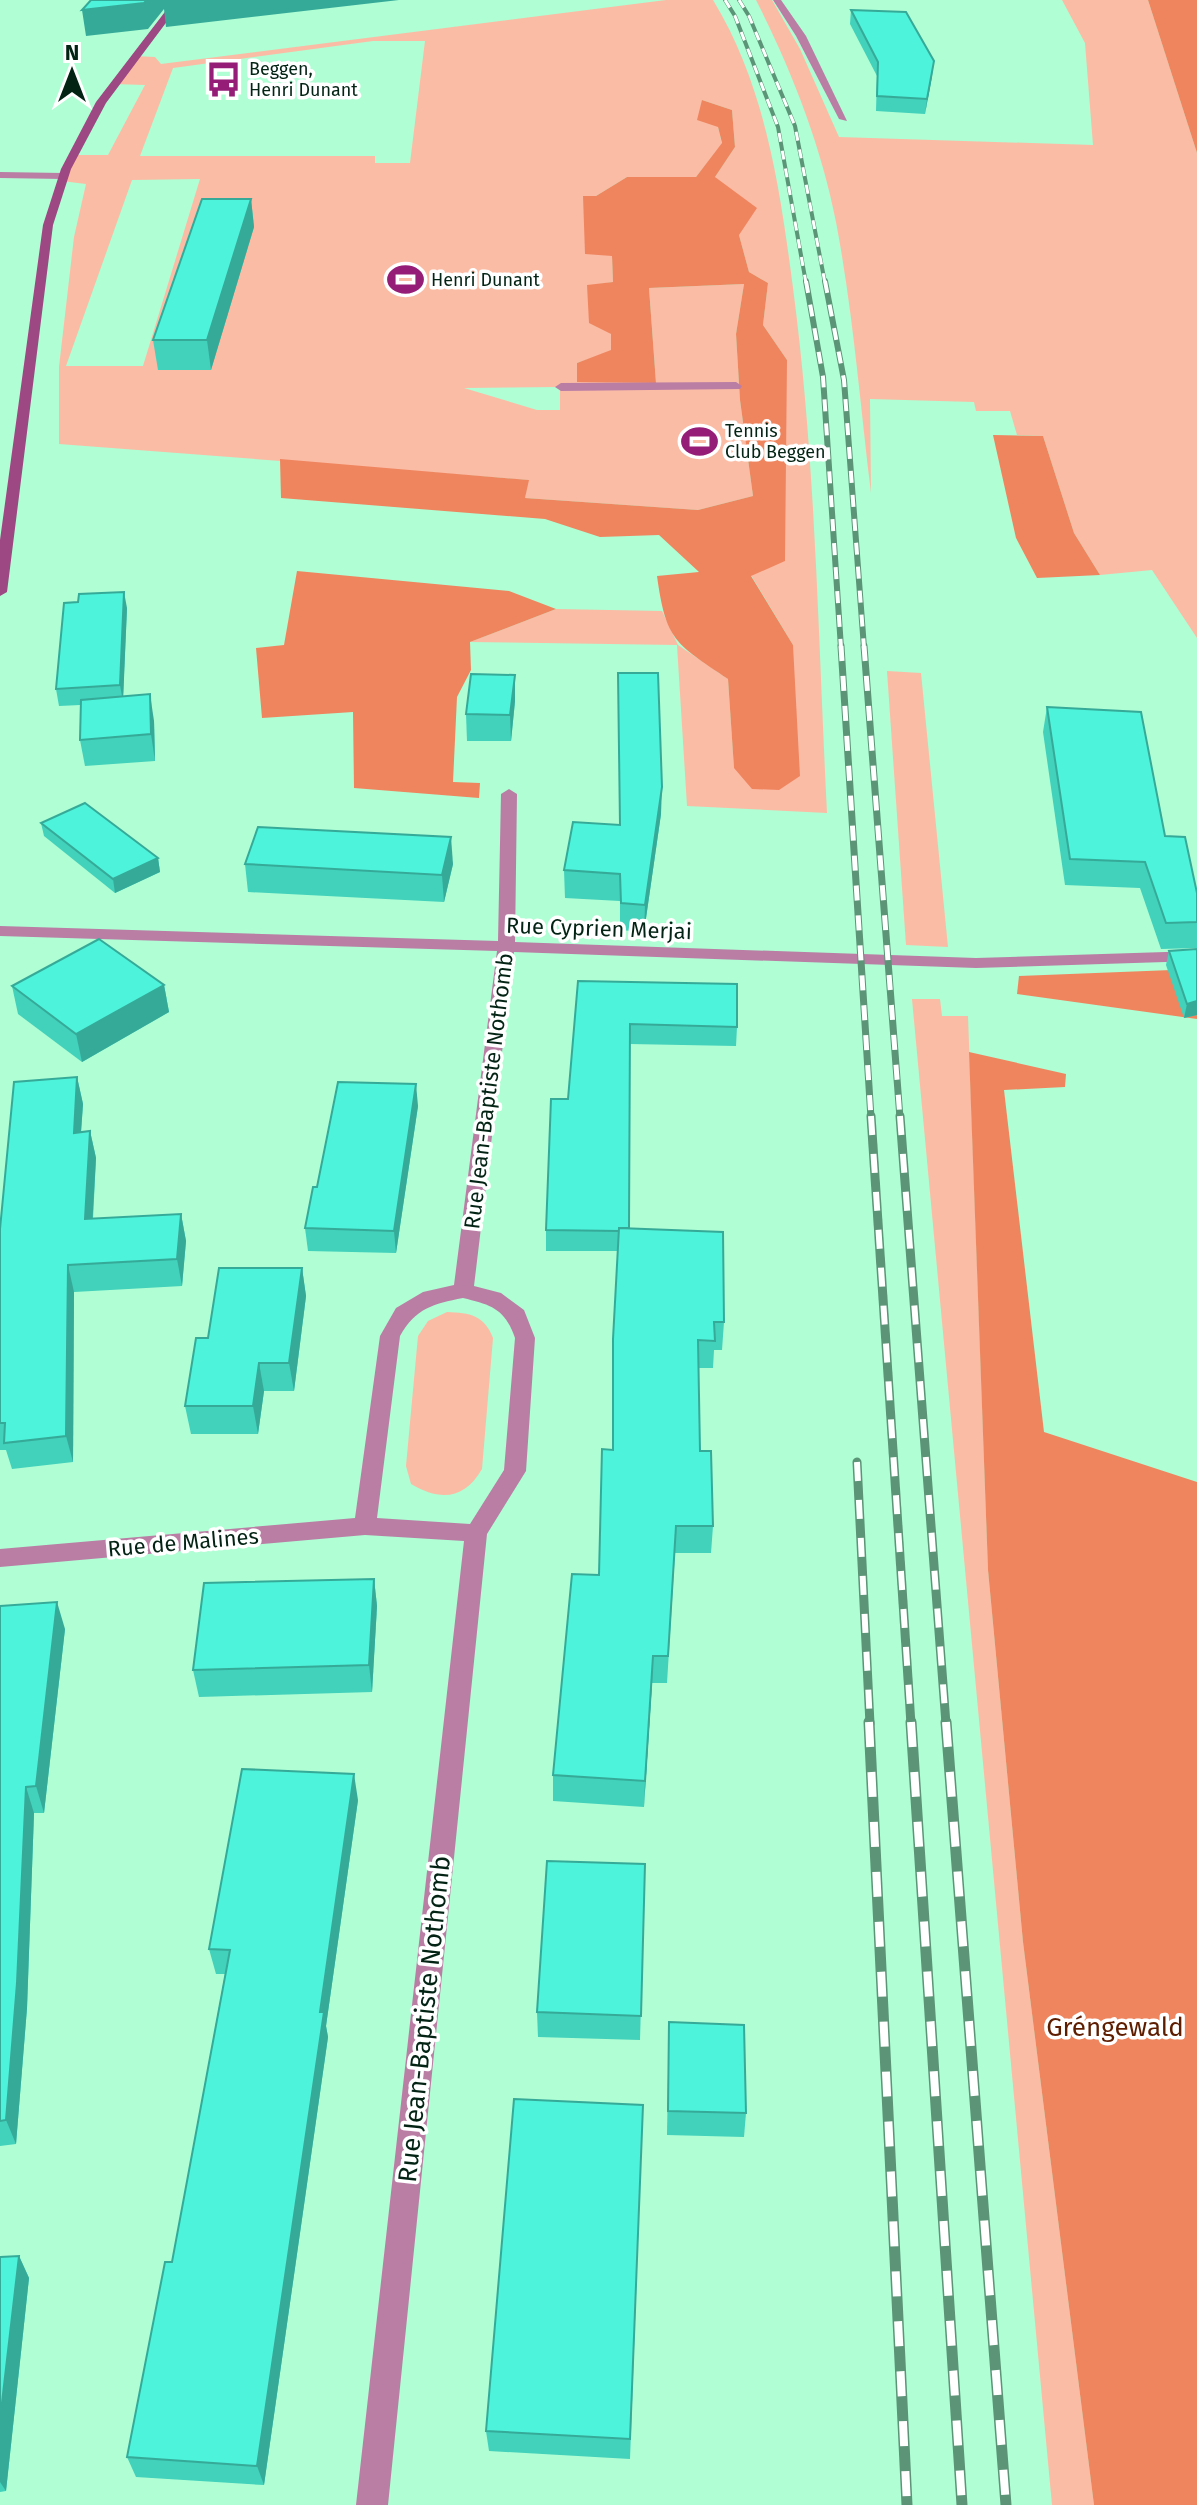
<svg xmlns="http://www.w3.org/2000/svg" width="1197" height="2505" font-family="'Fira Sans',sans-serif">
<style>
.green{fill:#fbbca5;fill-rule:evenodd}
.forest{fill:#ef855f}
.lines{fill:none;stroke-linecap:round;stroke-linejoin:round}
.lane{fill:#ba7ea5;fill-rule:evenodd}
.street{fill:#ba7ea5;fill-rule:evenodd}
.secondary{fill:#9d4783;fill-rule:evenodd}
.rail-far4-casing{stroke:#5b9477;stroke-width:4}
.rail-far3-casing{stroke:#5b9477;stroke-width:6}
.rail-far2-casing{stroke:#5b9477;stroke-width:7}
.rail-far1-casing{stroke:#5b9477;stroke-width:9}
.rail-casing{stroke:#5b9477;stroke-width:11}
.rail-far4{stroke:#fff;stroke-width:3;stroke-dasharray:9;stroke-linecap:butt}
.rail-far3{stroke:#fff;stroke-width:4;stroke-dasharray:12;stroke-linecap:butt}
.rail-far2{stroke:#fff;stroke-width:5;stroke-dasharray:15;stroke-linecap:butt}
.rail-far1{stroke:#fff;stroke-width:6;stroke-dasharray:19;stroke-linecap:butt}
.rail{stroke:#fff;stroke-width:8;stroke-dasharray:25;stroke-linecap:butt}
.wall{fill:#42d1bb}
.shaded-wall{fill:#36aa99}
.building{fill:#4df3da;stroke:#36aa99;stroke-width:2}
.labels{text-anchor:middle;stroke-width:7;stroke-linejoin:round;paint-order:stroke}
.far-poi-label{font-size:18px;fill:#032415;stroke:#fff;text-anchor:start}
.street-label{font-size:22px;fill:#032415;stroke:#fff}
.near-street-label{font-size:26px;fill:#032415;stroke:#fff}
.near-park-label{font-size:26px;fill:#5e1d01;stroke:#fff}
</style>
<rect width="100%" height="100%" fill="#affed4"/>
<!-- green -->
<g class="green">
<path d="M666,0H713C766,87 780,189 793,288C816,462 818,638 827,813L687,806L677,645L470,642L556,609L662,611L678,645L728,679L734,768L793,645L751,575L787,360L763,325L768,283L749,272L739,235L715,177L735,147L732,110L702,100L718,127L722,144L696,177H627L596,196L612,256L613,282L587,286L611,334V351L577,363V382H656L649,288L744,284L736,334L740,400L753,496L698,510L525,498L528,480L59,444V367L74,237L86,184L62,181L72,155H108L145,85L113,84L134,56L155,57L161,64ZM373,41H425L410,163H375V156H140L173,68ZM200,179L143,366H66L132,180ZM464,388L560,387V410H537Z"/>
<path d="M756,0H772L800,49L839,137L1093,145L1085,43L1062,0H1148L1197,153V638L1152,570L1100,575L1074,533L1043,436L1017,435L1010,411H976L974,402L870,399L871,493C860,403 853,311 836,222C821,145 791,69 756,0Z"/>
<polygon points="887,671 921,673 948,947 906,945"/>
<polygon points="912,999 940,999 942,1016 968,1016 988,1570 1023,1942 1094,2505 1052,2505"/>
<path d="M447,1312C470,1313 484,1315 493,1338L482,1469C464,1500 440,1501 411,1484L406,1466L418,1336L428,1321Z"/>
</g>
<!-- forest -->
<g class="forest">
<polygon points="1148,0 1197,0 1197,153"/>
<path d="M702,100L732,110L735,147L715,177L757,208L739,235L749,272L768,283L763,325L787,360L785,561L751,576L793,645L800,776L779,790L752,789L734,768L728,679C675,643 666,641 657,576L699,572L659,535L600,537L545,519L281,498L280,459L529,480L525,498L698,510L753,496L740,400L736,334L744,284L649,288L656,383L577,382V363L611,350V334L589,323L587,285L613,282L612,256L585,254L583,196H596L627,177H696L722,143L718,127L697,120Z"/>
<polygon points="993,435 1043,436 1074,533 1100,575 1037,578 1016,538"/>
<polygon points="297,571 509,591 556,609 470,642 471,670 457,697 453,782 480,783 479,798 354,788 353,712 262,718 256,648 284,645"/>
<polygon points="1197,969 1197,1019 1017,994 1019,976"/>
<polygon points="969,1052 1066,1074 1065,1087 1004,1090 1044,1432 1197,1482 1197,2505 1094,2505 1023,1942 988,1570"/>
</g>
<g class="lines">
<!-- lane -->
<polygon class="lane" points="736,382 742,386 740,389 561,391 555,387 561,383"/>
<!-- street -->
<g class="street">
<polygon points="773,0 781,0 806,36 847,121 839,119 796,36"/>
<polygon points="0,172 63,173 68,176 63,179 0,178"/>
<path d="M509,789L517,794L515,942L976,958L1197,951V961L976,968L514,952L474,1286L501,1293L524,1310L535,1338L526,1471L487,1534L388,2505H356L464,1541L365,1535L0,1567V1549L355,1518L380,1336L396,1308L423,1292L454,1285L497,951L0,936V926L498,941L501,794ZM463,1298C492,1305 505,1309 515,1338L504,1470L470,1524L377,1518L400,1336C416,1308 433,1304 463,1298Z"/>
</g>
<!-- secondary -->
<polygon class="secondary" points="174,0 183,0 106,103 71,169 53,225 7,592 0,596 0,540 43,225 61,169 96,102"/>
<defs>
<g id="rail-far4">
<polyline points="725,0 735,16 778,127 806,283"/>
<polyline points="739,0 749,16 795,126 825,283"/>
</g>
<g id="rail-far3">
<polyline points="806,281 823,377 841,648"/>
<polyline points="825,281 844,380 864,648"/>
</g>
<g id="rail-far2">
<polyline points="841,646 871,1118"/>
<polyline points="864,646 900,1118"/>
</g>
<g id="rail-far1">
<polyline points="871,1116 911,1724"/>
<polyline points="900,1116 946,1724"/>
<polyline points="857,1462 870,1724"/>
</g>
<g id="rail">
<polyline points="869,1722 907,2505"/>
<polyline points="911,1722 962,2505"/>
<polyline points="946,1722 1006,2505"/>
</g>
</defs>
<!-- rail-far4 casing -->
<use href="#rail-far4" class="rail-far4-casing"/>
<!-- rail-far3 casing -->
<use href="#rail-far3" class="rail-far3-casing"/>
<!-- rail-far2 casing -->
<use href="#rail-far2" class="rail-far2-casing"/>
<!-- rail-far1 casing -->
<use href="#rail-far1" class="rail-far1-casing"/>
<!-- rail casing -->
<use href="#rail" class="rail-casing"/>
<!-- rail-far4 -->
<use href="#rail-far4" class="rail-far4"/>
<!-- rail-far3 -->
<use href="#rail-far3" class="rail-far3"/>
<!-- rail-far2 -->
<use href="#rail-far2" class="rail-far2"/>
<!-- rail-far1 -->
<use href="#rail-far1" class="rail-far1"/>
<!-- rail -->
<use href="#rail" class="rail"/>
</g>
<!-- wall -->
<g class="wall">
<polygon points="851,10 932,76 925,114 876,111 877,76 850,24"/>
<polygon points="251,199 254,227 211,370 158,370 153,340"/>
<polygon points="127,608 123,696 154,721 155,761 85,766 80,740 80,705 59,706 56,689"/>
<polygon points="515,675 515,701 511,741 467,741 466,714"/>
<polygon points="1047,707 1165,836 1197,893 1197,948 1161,949 1140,888 1065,885 1043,732"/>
<polygon points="661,814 644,932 620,930 620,901 565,898 564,870 619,825"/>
<polygon points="41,823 158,858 160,872 115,893 44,836"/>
<polygon points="245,864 453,864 444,902 248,892"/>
<polygon points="1197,949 1197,1015 1184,1018 1166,965 1169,951"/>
<polygon points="578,981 737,1027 736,1046 630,1044 629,1228 724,1322 722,1350 714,1350 713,1368 698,1368 700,1451 713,1526 711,1553 675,1553 667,1683 652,1683 644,1807 553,1801 553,1775 599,1575 613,1450 618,1251 546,1251 546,1230 568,1099"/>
<polygon points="164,985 169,1012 82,1062 18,1014 12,986"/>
<polygon points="77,1077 83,1104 81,1132 90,1131 96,1158 93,1219 181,1214 186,1241 182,1286 74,1292 73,1462 12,1469 6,1450 0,1450 0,1229"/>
<polygon points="418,1106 396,1253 308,1251 305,1228 317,1187"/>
<polygon points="302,1268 306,1296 294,1391 264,1391 258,1434 191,1434 185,1406 208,1338"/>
<polygon points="374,1579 377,1606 372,1692 199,1697 193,1670"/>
<polygon points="0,1606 65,1629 44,1813 34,1813 27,2008 16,2144 0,2146"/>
<polygon points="358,1800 326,2026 328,2037 264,2485 136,2477 127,2457 172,2262 225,1974 216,1974 209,1949"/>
<polygon points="645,1864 640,2040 538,2037 537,2012"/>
<polygon points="669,2022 746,2113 744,2137 667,2135"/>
<polygon points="643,2105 630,2459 489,2451 486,2431"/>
<polygon points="19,2256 29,2278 6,2491 0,2492 0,2257"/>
</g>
<!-- shaded-wall -->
<g class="shaded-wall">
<polygon points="147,0 399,0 166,27 164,9 148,29 86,36 82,10"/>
<polygon points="934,61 932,76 925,114 927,99"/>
<polygon points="251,199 254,227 211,370 207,340"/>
<polygon points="124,592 127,608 123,702 120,685"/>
<polygon points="515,675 515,701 511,741 510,715"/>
<polygon points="150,694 154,721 155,761 151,734"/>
<polygon points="662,787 661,814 644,932 645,905"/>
<polygon points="451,837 453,864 444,902 442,875"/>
<polygon points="158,858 160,872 115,893 113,879"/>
<polygon points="164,985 169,1012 82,1062 76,1034"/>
<polygon points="1197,1001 1197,1015 1184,1018 1187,1004"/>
<polygon points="77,1077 83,1104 79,1159 74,1133"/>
<polygon points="416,1084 418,1106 396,1253 394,1231"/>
<polygon points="90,1131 96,1158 91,1246 85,1219"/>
<polygon points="181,1214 186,1241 182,1286 177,1259"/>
<polygon points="68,1265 74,1292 73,1462 66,1436"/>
<polygon points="302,1268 306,1296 294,1391 289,1363"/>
<polygon points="259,1363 264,1391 258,1434 253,1406"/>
<polygon points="374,1579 377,1606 372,1692 369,1665"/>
<polygon points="57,1602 65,1629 44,1813 36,1786"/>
<polygon points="653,1656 652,1683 644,1807 645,1781"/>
<polygon points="354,1774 358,1800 326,2026 328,2037 264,2485 257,2466"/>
<polygon points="26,1787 34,1813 27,2008 16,2144 6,2120"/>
<polygon points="19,2256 29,2278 6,2491 0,2482 0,2420"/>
</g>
<!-- building -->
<g class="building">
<polygon points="91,0 147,0 144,3 82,10"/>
<polygon points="851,10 906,12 934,61 927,99 877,96 878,62"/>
<polygon points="202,199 251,199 207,340 153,340"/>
<polygon points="124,592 120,685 56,689 64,603 78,602 79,594"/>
<polygon points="618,673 658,673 662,787 645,905 621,903 620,874 564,870 573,822 620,825"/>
<polygon points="471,674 515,675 510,715 466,714"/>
<polygon points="150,694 151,734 80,740 81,700"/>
<polygon points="1047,707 1141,712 1165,836 1185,837 1197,893 1197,922 1166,923 1145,862 1070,859"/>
<polygon points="85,803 158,858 113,879 41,823"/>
<polygon points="258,827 451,837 442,875 245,864"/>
<polygon points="99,939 164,985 76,1034 12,986"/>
<polygon points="1197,949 1197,1001 1187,1004 1169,951"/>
<polygon points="578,981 737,984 737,1027 630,1024 629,1228 619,1228 619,1231 546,1230 551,1099 568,1099"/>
<polygon points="77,1077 74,1133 90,1131 85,1219 181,1214 177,1259 68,1265 66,1436 4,1443 5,1423 0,1423 0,1229 14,1082"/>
<polygon points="338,1082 416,1084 394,1231 305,1228 313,1187 317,1187"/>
<polygon points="619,1228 723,1232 724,1322 714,1322 715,1341 698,1340 700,1451 711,1451 713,1526 676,1526 668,1656 653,1656 645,1781 553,1775 572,1574 599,1575 602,1449 613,1450 613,1339"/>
<polygon points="219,1268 302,1268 289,1363 259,1363 253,1406 185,1406 196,1338 208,1338"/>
<polygon points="374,1579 369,1665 193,1670 204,1583"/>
<polygon points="57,1602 36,1786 26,1787 17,1983 6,2120 0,2121 0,1606"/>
<polygon points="242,1769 354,1774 320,2012 324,2012 257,2466 127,2457 165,2262 172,2262 230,1950 209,1949"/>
<polygon points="547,1861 645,1864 641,2016 537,2012"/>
<polygon points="669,2022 744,2025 746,2113 668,2111"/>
<polygon points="514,2099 643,2105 630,2439 486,2431"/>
<polygon points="19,2256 0,2420 0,2257"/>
</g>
<!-- icons -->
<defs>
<symbol id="bus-bare" viewBox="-9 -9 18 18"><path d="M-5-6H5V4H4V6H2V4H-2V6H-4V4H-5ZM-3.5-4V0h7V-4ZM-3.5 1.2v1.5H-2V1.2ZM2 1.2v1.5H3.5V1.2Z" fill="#951c77" stroke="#fff" stroke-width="2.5" paint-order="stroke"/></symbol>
<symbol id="stadium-bare" viewBox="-9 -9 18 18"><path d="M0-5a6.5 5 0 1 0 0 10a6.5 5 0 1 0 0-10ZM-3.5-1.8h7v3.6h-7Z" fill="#951c77" stroke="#fff" stroke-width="2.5" paint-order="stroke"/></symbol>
</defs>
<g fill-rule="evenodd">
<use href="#bus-bare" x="198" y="54" width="51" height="51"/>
<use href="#stadium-bare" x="380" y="254" width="51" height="51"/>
<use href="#stadium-bare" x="674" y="416" width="51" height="51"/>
</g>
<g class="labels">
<!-- far-poi labels -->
<g class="far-poi-label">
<text x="249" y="75">Beggen,<tspan x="249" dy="21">Henri Dunant</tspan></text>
<text x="431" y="286">Henri Dunant</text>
<text x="725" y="437">Tennis<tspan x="725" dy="21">Club Beggen</tspan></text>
</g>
<!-- street labels -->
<g class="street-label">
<text transform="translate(599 928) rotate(2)" y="8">Rue Cyprien Merjai</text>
<text transform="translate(488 1091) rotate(-83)" y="8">Rue Jean-Baptiste Nothomb</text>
<text transform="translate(183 1542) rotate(-5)" y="8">Rue de Malines</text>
</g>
<!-- near-street labels -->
<g class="near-street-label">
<text transform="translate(424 2019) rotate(-84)" y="9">Rue Jean-Baptiste Nothomb</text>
</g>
<!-- near-park labels -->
<g class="near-park-label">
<text x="1115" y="2036">Gréngewald</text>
</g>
</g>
<!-- north arrow -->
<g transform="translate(72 72)" stroke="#ffffff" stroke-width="6" paint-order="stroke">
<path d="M0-6L14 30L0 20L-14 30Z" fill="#032415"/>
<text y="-12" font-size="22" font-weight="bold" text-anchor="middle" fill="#032415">N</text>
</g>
</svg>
